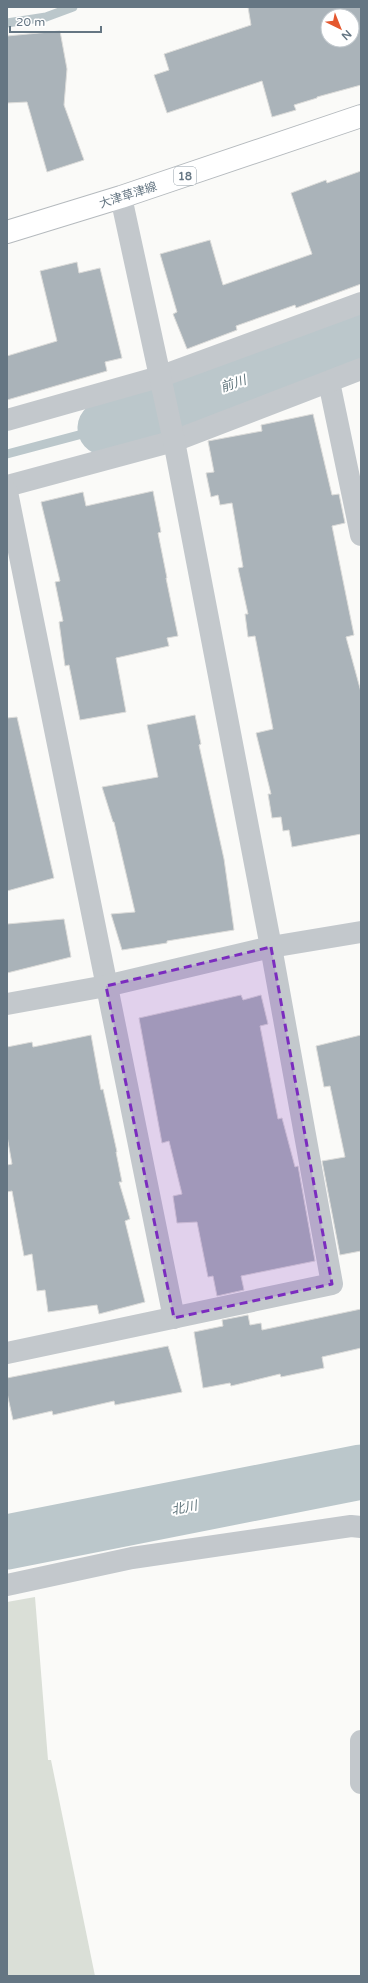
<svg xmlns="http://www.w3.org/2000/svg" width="368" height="1983" font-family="'Varela Round','Noto Sans JP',sans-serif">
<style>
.green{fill:#dadfd7}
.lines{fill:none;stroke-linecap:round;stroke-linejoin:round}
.stream{stroke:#bbc7cb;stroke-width:9}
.river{stroke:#bbc7cb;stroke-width:55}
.building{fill:#aab3b9;stroke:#dcdcda;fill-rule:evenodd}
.major-casing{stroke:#b5babe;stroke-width:24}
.minor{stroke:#c3c8cc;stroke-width:22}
.major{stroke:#fff;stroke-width:22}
.marked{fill:#7b2cbf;fill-opacity:0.2;stroke:#7b2cbf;stroke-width:3;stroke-dasharray:8 5;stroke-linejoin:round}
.labels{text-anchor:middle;stroke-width:4;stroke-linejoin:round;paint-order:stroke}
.shield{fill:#fff;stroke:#939fa8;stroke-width:1}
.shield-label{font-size:11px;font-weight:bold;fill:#657683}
.street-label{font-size:12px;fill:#657683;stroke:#fff}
.water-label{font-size:13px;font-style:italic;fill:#60757c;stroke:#fff}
</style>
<rect width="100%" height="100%" fill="#fafaf8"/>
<!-- green -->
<polygon class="green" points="35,1597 48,1760 51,1760 95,1976 7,1976 7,1602"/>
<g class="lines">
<!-- stream -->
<g class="stream">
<polyline points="7,23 46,17 73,7"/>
<polyline points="7,454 105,428"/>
</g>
<!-- river -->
<g class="river">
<polyline points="105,428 361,338"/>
<polyline points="7,1542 361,1472"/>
</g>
</g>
<!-- building -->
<g class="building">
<path d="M248,7H361V85L317,97V98L294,105L296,110L272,117L262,81L167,113L154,75L169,70L164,54L251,25ZM328,16H352V40H328Z"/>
<polygon points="60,31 67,69 64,105 84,160 47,172 27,102 7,103 7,36"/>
<polygon points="361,171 361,284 296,308 295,305 236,326 237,330 187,349 173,314 177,312 160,254 210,240 223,285 312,254 291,193 326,180 327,183"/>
<polygon points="77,262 79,273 100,268 122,358 105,362 107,371 7,400 7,356 57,341 40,271"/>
<polygon points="313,414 332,495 339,494 345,523 332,526 354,635 346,637 361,692 361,834 292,847 289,830 283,831 281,817 272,818 268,794 271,794 256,733 273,729 255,636 248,637 245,614 248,614 238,568 243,567 232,503 220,505 218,495 211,497 206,473 214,472 208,441 262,431 261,425"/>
<polygon points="153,491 161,532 158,533 167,578 166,578 178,636 167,638 169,646 116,658 126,712 80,720 69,665 65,666 59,622 63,621 55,582 60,581 41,502 83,492 86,506"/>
<polygon points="195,715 201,744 199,745 224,859 234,930 167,941 167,943 122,950 111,914 135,912 114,822 113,822 102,787 158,777 147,725"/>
<polygon points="17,717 54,878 7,891 7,718"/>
<polygon points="64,919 71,957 7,973 7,924"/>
<polygon points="241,995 243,1000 261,995 268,1024 260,1026 278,1119 282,1118 295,1167 298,1166 315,1261 241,1276 244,1290 217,1296 213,1276 208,1277 197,1222 177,1223 173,1196 182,1194 169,1141 162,1143 139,1018"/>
<polygon points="91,1035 101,1090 103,1089 117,1152 116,1152 122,1182 119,1182 130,1219 125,1221 145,1302 99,1314 97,1305 48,1312 45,1290 37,1291 32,1254 24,1256 12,1191 7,1192 7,1165 12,1164 7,1136 7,1047 32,1042 33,1047"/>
<polygon points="361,1035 361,1251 340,1255 322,1161 345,1157 330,1086 324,1087 316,1046"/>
<polygon points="361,1309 361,1348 322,1357 324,1368 281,1377 280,1374 231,1386 230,1383 203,1388 194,1332 223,1326 222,1320 248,1315 250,1325 261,1323 262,1330"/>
<polygon points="168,1346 182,1392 115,1405 114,1401 53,1415 52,1411 13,1420 7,1393 7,1378"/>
</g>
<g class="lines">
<defs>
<polyline id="major" points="7,232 121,197 361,116"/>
</defs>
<!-- major casing -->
<use href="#major" class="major-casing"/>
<!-- minor -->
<g class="minor">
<polyline points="329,382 361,535"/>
<polyline points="7,420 159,377 361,303"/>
<polyline points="7,486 174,441 361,369"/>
<polyline points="7,492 174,1318"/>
<polyline points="7,1004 106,986 271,947 361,932"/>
<polyline points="7,1353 332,1284 271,947 174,441 121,197"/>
<polyline points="7,1585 132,1558 351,1526 361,1527"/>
<polyline points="361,1741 361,1783"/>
</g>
<!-- major -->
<use href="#major" class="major"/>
</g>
<!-- marked area -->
<path class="marked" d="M271,947L332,1284L174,1318L106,986Z"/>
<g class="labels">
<!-- shield labels -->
<rect class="shield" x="174" y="167" width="22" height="18" rx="3"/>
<g class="shield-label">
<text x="185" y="180">18</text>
</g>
<!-- street labels -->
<g class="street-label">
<text transform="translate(128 195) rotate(-18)" y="4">大津草津線</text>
</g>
<!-- water labels -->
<g class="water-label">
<text transform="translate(233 383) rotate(-19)" y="5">前川</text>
<text transform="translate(184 1507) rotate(-11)" y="5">北川</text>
</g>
</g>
<!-- border -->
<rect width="368" height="1983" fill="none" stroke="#657683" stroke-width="16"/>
<!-- north arrow -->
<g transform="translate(340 28) rotate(137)"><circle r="19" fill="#ffffff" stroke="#c1c8cd"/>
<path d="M0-3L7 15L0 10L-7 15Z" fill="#e4572e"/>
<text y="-6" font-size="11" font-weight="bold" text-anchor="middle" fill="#657683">N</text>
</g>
<!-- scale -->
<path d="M10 26v6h91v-6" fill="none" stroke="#657683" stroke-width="2"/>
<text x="16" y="26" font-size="12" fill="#657683" stroke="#ffffff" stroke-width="3" paint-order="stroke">20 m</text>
</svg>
